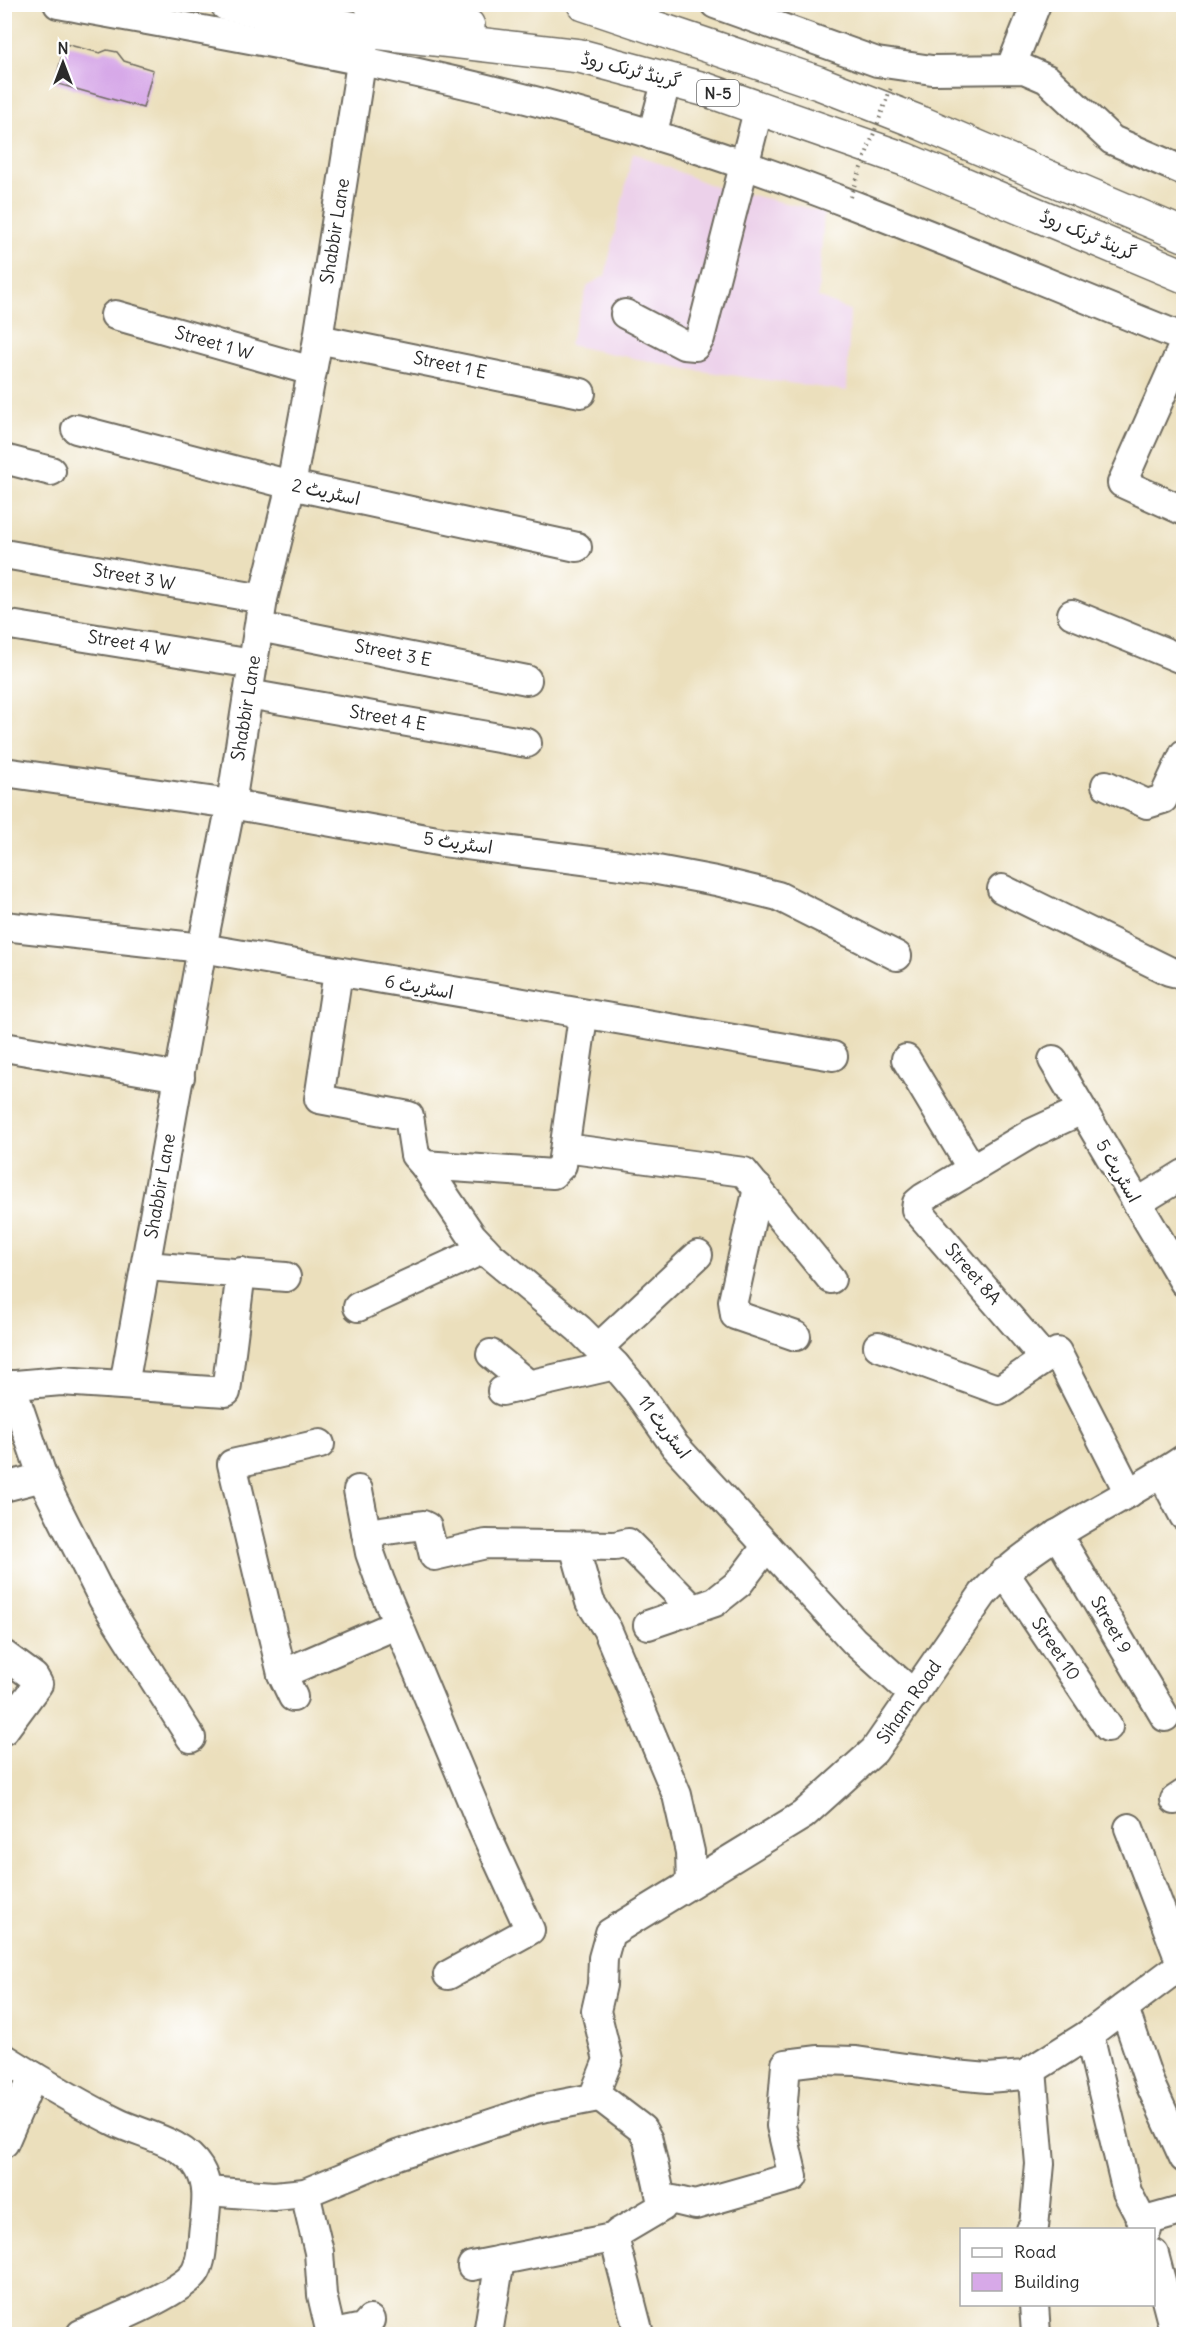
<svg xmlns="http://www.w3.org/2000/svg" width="1188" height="2339" font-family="Delius,'Playpen Sans Arabic',sans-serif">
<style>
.built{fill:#ecd1ea}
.building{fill:#d7a9e8}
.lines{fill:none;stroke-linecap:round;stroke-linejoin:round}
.minor-casing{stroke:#6e6a5e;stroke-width:32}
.highway-casing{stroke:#6e6a5e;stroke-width:36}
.minor{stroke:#fff;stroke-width:28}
.highway{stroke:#fff;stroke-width:33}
.path-bridge{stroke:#6e6a5e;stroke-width:4;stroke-dasharray:1.5 4.5;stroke-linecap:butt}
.labels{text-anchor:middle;stroke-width:6;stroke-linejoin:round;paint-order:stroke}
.shield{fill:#fff;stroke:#6b6b6b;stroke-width:1.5}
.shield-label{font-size:16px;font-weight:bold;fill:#2b2b2b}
.street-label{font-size:18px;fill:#2b2b2b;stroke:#fff}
</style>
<rect width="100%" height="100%" fill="#fff"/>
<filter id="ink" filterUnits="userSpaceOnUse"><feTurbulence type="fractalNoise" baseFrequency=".0167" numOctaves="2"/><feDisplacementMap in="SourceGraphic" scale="12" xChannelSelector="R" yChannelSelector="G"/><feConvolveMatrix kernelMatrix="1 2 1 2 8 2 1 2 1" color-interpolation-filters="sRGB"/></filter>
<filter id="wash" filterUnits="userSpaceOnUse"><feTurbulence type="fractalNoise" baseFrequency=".008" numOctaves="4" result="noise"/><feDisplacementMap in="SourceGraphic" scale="24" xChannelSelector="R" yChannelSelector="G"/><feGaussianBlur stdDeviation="1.35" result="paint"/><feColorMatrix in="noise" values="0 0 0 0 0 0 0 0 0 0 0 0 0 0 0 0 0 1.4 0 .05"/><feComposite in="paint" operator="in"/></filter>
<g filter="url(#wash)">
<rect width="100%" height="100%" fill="#ebdfbc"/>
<!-- built -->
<polygon class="built" points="633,153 713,186 824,212 818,297 850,311 847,391 687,369 569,345 588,285 605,276"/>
<g id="blocks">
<!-- building -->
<polygon class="building" points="65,44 100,53 107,50 117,52 124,61 153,70 143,108 55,83"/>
</g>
</g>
<g filter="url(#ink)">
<use href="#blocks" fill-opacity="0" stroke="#6e6a5e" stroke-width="1.5"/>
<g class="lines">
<defs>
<g id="minor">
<path d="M58,4C266,41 475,77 676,142C848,197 1015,271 1184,338"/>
<polyline points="715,4 877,62 932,70 1024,69 1047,79 1112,140 1184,171"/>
<polyline points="1011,67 1036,4"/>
<polyline points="652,135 667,79"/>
<polyline points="625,314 684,345 695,346 700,338 759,107"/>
<polyline points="115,315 312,371"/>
<polyline points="318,339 581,393"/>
<polyline points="1184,344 1122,483 1184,511"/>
<polyline points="76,429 291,485 577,547"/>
<polyline points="4,459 51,471"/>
<polyline points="4,554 263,599"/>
<polyline points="1072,614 1184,660"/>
<polyline points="4,624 253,664"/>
<polyline points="259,627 527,680"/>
<polyline points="248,694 527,743"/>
<polyline points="4,772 231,804 443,842 652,869 716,881 778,896 897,956"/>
<polyline points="1106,785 1147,804 1163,799 1184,754"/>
<polyline points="1002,889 1169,971 1181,974 1184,970"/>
<polyline points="4,926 202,948 833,1056"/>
<polyline points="338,972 319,1099 409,1116 415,1155 424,1165"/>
<polyline points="583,1016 562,1165 553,1174 424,1165 472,1236 491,1256 579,1329 615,1365 636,1390 675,1446 854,1641 914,1695"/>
<polyline points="4,1047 180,1077"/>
<polyline points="906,1059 972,1169"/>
<polyline points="1053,1060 1184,1282"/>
<polyline points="1082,1110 1032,1133 923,1198 917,1203 916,1209 1045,1359 1057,1352 1129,1493"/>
<polyline points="565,1148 744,1172 831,1279"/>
<polyline points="758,1188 733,1301 735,1315 796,1336"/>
<polyline points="1137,1203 1184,1174"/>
<polyline points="146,1266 286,1277"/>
<polyline points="358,1307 484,1249"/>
<polyline points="878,1346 999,1390 1045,1359"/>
<polyline points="598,1348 698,1255"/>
<polyline points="491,1354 529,1385"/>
<polyline points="11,1385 45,1484 103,1599 191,1738"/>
<polyline points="124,1385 202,948 231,804 263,599 291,485 318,339 366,31"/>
<polyline points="4,1386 61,1381 226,1392 241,1272"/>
<polyline points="502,1391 615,1365"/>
<polyline points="1162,1474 1184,1516"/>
<polyline points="4,1487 43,1477"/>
<polyline points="358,1490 370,1553 380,1581 485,1832 530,1930 448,1975"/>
<polyline points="366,1533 423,1525 427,1527 434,1556 486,1544 615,1546 628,1543 692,1608"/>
<polyline points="1057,1534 1165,1717"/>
<polyline points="574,1546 590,1602 607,1629 677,1795 690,1852 691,1883"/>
<polyline points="1004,1572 1108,1727"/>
<polyline points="648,1625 715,1602 739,1583 767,1546"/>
<polyline points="4,1655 34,1677 38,1684 4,1730"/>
<polyline points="282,1674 398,1624"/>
<polyline points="293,1697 282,1674 232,1464 320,1444"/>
<polyline points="1175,1800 1184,1794"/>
<polyline points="1129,1828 1184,1971"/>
<polyline points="1124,2008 1150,2084 1184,2158"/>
<polyline points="1089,2034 1127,2192 1147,2230"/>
<path d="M4,2058C41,2081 77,2103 116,2122C142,2135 183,2141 199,2168C210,2186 206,2206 204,2226C202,2240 203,2258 196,2271C186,2291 104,2324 81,2334"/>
<polyline points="595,2093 642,2129 648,2140 662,2203 662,2207 618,2233 615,2241 639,2334"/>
<polyline points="4,2143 33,2076"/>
<path d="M207,2191L274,2196L305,2193L397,2155L536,2109L593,2098L608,2060L596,2011L602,1985L603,1958L610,1933L803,1815L874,1751L983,1594C1039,1534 1116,1505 1184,1459"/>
<polyline points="305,2193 319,2252 322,2295 331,2334"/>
<polyline points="662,2203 674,2200 695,2205 793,2177 781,2126 786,2064 819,2060 856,2061 955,2075 988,2078 1024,2075 1089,2034 1181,1965"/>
<polyline points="1142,2222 1184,2210"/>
<polyline points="1031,2230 1034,2227 1040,2164 1032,2070"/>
<polyline points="1154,2254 1175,2334"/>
<polyline points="472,2266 617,2237"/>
<polyline points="1034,2304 1036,2334"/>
<polyline points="334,2334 363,2328 370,2320"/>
<polyline points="488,2334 500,2260"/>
</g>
<g id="highway">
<polyline points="227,4 366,31 580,56 707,90 904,159 1184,276"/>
<polyline points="371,4 468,26"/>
<polyline points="584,4 819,83 921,123 1184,235"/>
</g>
</defs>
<!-- minor casing -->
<use href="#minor" class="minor-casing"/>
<!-- highway casing -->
<use href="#highway" class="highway-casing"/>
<!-- minor -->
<use href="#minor" class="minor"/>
<!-- highway -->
<use href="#highway" class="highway"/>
<!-- path-bridge -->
<polyline class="path-bridge" points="850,197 892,85"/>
</g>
</g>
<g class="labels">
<!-- shield labels -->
<rect class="shield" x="697" y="80" width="42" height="26" rx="4.5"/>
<g class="shield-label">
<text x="718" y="99">N-5</text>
</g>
<!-- street labels -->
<g class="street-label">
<text transform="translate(631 70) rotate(14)" y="6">گرینڈ ٹرنک روڈ</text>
<text transform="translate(335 231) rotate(-81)" y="6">Shabbir Lane</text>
<text transform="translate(1088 235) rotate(23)" y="6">گرینڈ ٹرنک روڈ</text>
<text transform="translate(214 343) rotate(16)" y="6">Street 1 W</text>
<text transform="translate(450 365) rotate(12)" y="6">Street 1 E</text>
<text transform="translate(326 492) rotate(12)" y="6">اسٹریٹ 2</text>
<text transform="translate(134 577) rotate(10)" y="6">Street 3 W</text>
<text transform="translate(129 643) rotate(9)" y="6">Street 4 W</text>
<text transform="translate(393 653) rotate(11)" y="6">Street 3 E</text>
<text transform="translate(246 708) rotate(-81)" y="6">Shabbir Lane</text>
<text transform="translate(388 718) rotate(10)" y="6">Street 4 E</text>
<text transform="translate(458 843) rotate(8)" y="6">اسٹریٹ 5</text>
<text transform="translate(419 987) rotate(10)" y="6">اسٹریٹ 6</text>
<text transform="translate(1118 1171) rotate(60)" y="6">اسٹریٹ 5</text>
<text transform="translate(160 1186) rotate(-80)" y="6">Shabbir Lane</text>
<text transform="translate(973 1274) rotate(49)" y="6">Street 8A</text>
<text transform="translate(664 1427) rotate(53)" y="6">اسٹریٹ 11</text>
<text transform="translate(1111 1625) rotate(60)" y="6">Street 9</text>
<text transform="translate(1056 1649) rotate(56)" y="6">Street 10</text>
<text transform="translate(909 1702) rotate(-55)" y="6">Siham Road</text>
</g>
</g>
<!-- margin -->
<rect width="1188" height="2339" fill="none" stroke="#fff" stroke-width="24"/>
<!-- legend -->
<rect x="960" y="2228" width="195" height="78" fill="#ffffff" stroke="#aaaaaa" stroke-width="1.5"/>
<rect x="972" y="2248" width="30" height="9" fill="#ffffff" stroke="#aaaaaa" stroke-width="1.5"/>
<text x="1014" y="2258" font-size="18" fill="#2b2b2b">Road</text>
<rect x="972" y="2273" width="30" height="18" fill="#d7a9e8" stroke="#aaaaaa" stroke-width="1.5"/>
<text x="1014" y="2288" font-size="18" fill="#2b2b2b">Building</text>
<!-- north arrow -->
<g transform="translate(63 63)" stroke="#ffffff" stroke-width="4.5" paint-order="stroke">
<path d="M0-4.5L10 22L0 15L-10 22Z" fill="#2b2b2b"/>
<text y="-9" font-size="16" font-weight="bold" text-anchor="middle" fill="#2b2b2b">N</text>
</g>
</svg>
